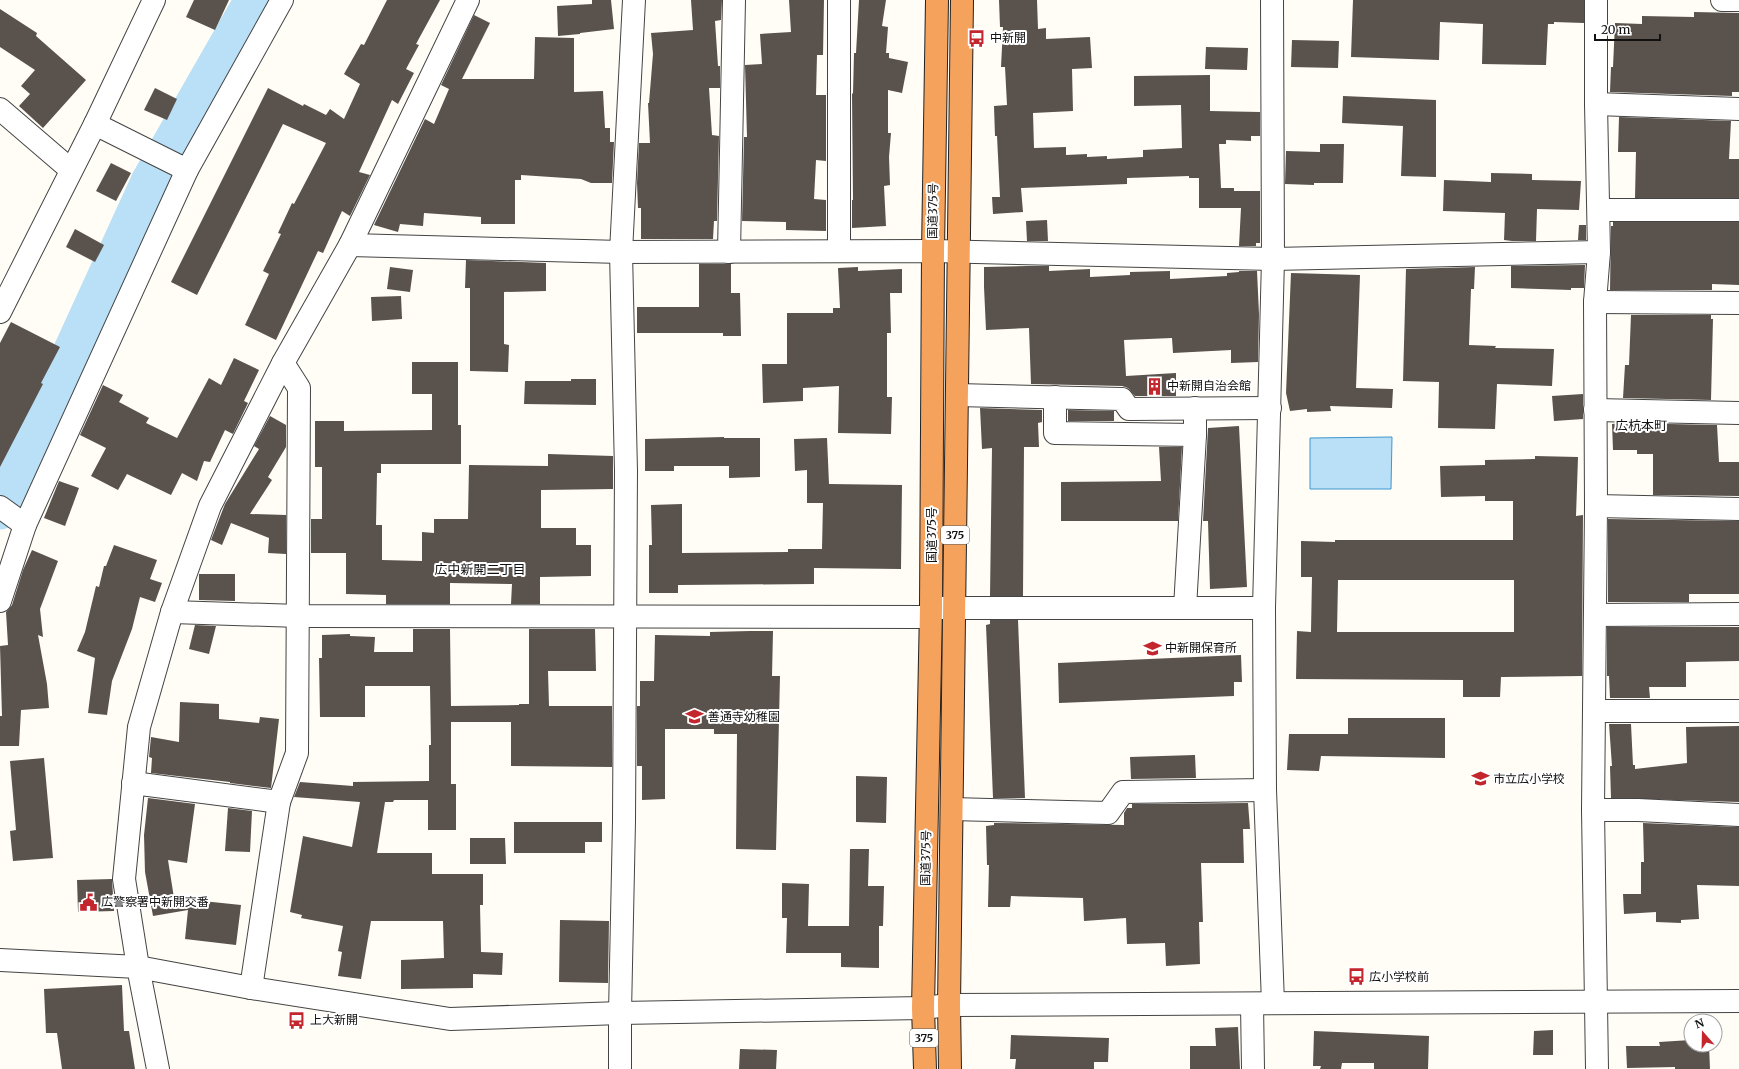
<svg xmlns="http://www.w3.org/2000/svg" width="1739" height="1069" font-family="Merriweather,'Noto Sans JP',serif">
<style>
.water{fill:#b9e0f7;stroke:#3f96cf}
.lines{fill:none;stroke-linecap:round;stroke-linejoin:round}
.river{stroke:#b9e0f7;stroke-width:39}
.building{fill:#5a524d;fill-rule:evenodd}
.minor-casing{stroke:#444;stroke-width:24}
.highway-casing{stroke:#222;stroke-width:24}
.minor{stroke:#fff;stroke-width:22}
.highway{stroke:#f5a25d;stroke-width:22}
.labels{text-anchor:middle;stroke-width:4;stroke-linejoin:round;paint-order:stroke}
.shield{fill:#fff;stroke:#585858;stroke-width:1}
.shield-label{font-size:11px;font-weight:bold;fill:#111}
.poi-label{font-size:12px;fill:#111;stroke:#fff;text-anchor:start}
.street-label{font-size:12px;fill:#111;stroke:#fff}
.neighbourhood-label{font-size:13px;fill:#111;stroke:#fff}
</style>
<rect width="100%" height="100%" fill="#fffdf5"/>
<!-- water -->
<polygon class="water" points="1392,437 1391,489 1310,489 1310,438"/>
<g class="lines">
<!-- river -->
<polyline class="river" points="0,510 150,182 254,0"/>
</g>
<!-- building -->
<g class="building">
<polygon points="194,0 229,0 215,30 186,17"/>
<polygon points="387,0 440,0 416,44 419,45 406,69 414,73 398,104 392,100 359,172 370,175 350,216 342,211 323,253 318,251 276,340 245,325 269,274 263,271 281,234 278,233 292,203 294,204 326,143 283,124 197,295 171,282 268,88 303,106 304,104 326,115 330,109 344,119 360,84 344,74 361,44 364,45"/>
<polygon points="592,0 611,0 614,29 580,33 580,34 558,36 557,6 592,4"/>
<polygon points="691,0 722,0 721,20 715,21 718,66 720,66 720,88 709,88 712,135 719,136 717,221 714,221 713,239 641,239 641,208 638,208 637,183 639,143 650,143 648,103 649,103 653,54 651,33 693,30"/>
<polygon points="789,0 824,0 823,55 817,55 816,95 826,95 826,161 816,160 814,199 826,200 826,231 786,230 786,222 742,221 744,137 747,137 745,65 762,64 760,34 791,32"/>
<polygon points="859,0 886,0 882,26 888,27 886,53 889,53 889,58 908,62 902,93 888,90 888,133 891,133 889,157 890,185 884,186 886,226 852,228 852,200 853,200 852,94 853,93 854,53 856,53"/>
<polygon points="999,0 1037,0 1038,29 1046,28 1046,39 1090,37 1092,68 1072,69 1073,111 1033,113 1034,148 1066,147 1066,155 1087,154 1087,157 1107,156 1107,159 1143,157 1143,150 1182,148 1181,105 1134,106 1134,76 1210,75 1210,111 1260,112 1260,136 1251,136 1251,141 1226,140 1226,144 1219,144 1221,188 1234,188 1234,191 1260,191 1260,243 1256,243 1256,246 1239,246 1241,208 1199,208 1199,178 1189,178 1189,176 1127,178 1127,184 1021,188 1023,212 993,214 992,197 1000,197 997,136 995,136 994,106 1007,105 1005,67 1001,67 1003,27 1000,27"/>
<polygon points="1353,0 1584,0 1584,23 1554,22 1554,24 1548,24 1546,65 1482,64 1483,24 1440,22 1439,60 1351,57"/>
<polygon points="0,9 37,33 36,36 86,80 43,128 19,106 30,94 21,86 35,70 0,47"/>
<polygon points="1694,12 1739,13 1739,92 1732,92 1732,96 1610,92 1611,67 1613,67 1615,23 1642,24 1642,16 1694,17"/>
<polygon points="474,15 490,23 462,79 534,79 535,37 574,38 574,92 603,91 605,128 610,128 610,142 614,142 612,183 591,183 581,179 521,175 521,180 515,180 515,224 481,224 481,217 424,213 423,226 400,224 398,232 374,225 425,119 434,124 449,89 441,85"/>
<polygon points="1292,40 1339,41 1338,68 1291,67"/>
<polygon points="1206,47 1248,48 1247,70 1205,69"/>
<polygon points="155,88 177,99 167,120 144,110"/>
<polygon points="1343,96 1436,100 1436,177 1401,176 1403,126 1342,123"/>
<polygon points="1619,117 1731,121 1729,159 1739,159 1739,198 1635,198 1636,152 1618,152"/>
<polygon points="1320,144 1344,144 1343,183 1314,183 1314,185 1285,184 1286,151 1320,152"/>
<polygon points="111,163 131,173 116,201 96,191"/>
<polygon points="1491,173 1532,174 1532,180 1581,181 1579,210 1537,209 1536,241 1512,241 1504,240 1505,213 1443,211 1444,180 1491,182"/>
<polygon points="1047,220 1048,241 1027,241 1026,221"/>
<polygon points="1613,222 1739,222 1739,285 1712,284 1712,290 1610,290 1611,226 1613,226"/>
<polygon points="1579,225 1586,225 1586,240 1578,240"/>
<polygon points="75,229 104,245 95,262 66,247"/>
<polygon points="466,260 546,263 546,291 504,292 504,344 509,345 508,372 470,371 470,288 465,288"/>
<polygon points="699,264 731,264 731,293 740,293 741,336 723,336 723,333 637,333 637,307 699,307"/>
<polygon points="1585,265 1584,288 1571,288 1571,290 1511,288 1511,266"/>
<polygon points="1028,266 1049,266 1049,271 1090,269 1090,277 1130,275 1130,272 1170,271 1170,279 1227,276 1227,273 1239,272 1239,271 1257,271 1259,314 1258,362 1231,363 1231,350 1173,353 1172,338 1124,340 1126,376 1176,373 1176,396 1135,396 1128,388 1122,386 1031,384 1029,328 986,330 984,287 984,267"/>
<polygon points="390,267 413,270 410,292 387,289"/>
<polygon points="858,267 858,271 902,269 902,293 890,293 891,333 887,333 887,397 892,397 891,434 838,433 839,386 803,388 803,401 763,403 762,364 787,364 787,313 833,313 833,308 840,308 838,268"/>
<polygon points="1475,267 1474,289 1471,289 1469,345 1496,346 1495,348 1554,349 1552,386 1497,384 1495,429 1438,428 1439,382 1403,381 1406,269"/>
<polygon points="1291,273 1360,275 1356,388 1393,389 1392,408 1330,406 1331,411 1307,412 1307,409 1290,411 1286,393"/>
<polygon points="401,296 402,319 372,321 371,297"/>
<polygon points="1631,315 1711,315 1711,319 1713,319 1711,400 1623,398 1625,365 1629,365"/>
<polygon points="11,322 60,347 41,383 43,384 0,467 0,343"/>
<polygon points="234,358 259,370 244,401 248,403 233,434 225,430 210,462 204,461 197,481 182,473 171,495 127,474 118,490 91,476 106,448 80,435 103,385 123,395 119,402 149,418 146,423 177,438 209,378 221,385"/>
<polygon points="412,362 458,362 458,425 461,425 461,464 381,464 381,473 377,473 376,525 382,525 382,560 422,561 422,532 434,533 434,519 468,519 469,465 548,466 548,454 613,456 613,489 541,490 541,528 576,528 576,545 591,545 591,576 540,577 540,604 511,604 512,584 450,583 450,604 386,604 386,595 346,594 346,553 311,553 311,519 322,519 322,467 315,467 315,421 344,421 344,431 432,430 432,394 412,394"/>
<polygon points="571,379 596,379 596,405 524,404 525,381 571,381"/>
<polygon points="1583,394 1583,419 1554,421 1552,396"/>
<polygon points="980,408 1042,410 1042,422 1038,423 1039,447 1024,447 1023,596 990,596 992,448 982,449"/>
<polygon points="1068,410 1114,411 1114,421 1068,421"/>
<polygon points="270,416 286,425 286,447 268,477 272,480 250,514 286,515 286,554 268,553 269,538 231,523 222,545 211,540 225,504 259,449 254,446"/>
<polygon points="1622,423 1717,425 1719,462 1739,462 1739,496 1653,495 1653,454 1637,454 1637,450 1613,450 1612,424"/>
<polygon points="1239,426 1247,587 1210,589 1208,521 1203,521 1208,428"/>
<polygon points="724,437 724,438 760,438 760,477 729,478 729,466 674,466 674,471 645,471 645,439"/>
<polygon points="827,438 829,484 902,485 901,569 814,568 814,584 678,585 678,593 649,593 649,545 652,545 651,505 682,504 682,553 788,552 788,549 822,549 823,503 807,503 807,470 795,471 794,439"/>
<polygon points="1159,447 1182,447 1178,521 1061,521 1061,482 1161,481"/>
<path d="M1535,456L1578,457L1576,516L1583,515L1582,676L1501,677L1500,697H1463V680L1296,679L1297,631L1311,632L1312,577H1301V541L1335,542V540H1513V501H1485V496L1441,497L1440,466L1485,465V460L1535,459ZM1338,580H1514V632H1337Z"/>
<polygon points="59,481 79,488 65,526 44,518"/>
<polygon points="1608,519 1739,521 1739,594 1689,594 1689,602 1608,602"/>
<polygon points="114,545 157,560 150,579 162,583 155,602 140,597 132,629 112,681 107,715 88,713 95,658 77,651 85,632 96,586 99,587 104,566 106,566"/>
<polygon points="32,550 58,561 40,609 43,637 38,635 47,684 49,708 21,710 19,746 0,746 0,716 2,716 0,646 8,645 6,612 12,605 23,570"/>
<polygon points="199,574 235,574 235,601 199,600"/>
<polygon points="990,620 1018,620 1025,798 993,798 986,625 990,624"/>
<polygon points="195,625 216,626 209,654 189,649"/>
<polygon points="1607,627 1739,627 1739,661 1686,662 1686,687 1649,687 1650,698 1610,698 1609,676 1607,676"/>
<polygon points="413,629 450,629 451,706 519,705 519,704 529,704 529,629 595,629 596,671 548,671 549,706 612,706 612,767 511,766 511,722 451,722 451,784 456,784 456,830 428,830 428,800 394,800 393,802 385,802 377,853 432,853 432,874 483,874 483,905 480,905 481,952 503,953 502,975 473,974 473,988 401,989 401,960 444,958 443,921 371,921 361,979 338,976 342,952 338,951 343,926 301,918 302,915 290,912 303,836 352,847 360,802 294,797 300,782 353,786 353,782 429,781 429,745 431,745 430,686 365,686 365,717 320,717 319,658 322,658 322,635 350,634 350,636 375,637 374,652 413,652"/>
<polygon points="750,631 773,631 772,676 780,676 776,850 736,849 737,734 714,734 714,729 665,729 665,799 642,800 642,766 637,766 637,706 640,706 640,681 654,681 655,635 710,636 710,632"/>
<polygon points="1241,655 1242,682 1234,682 1234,696 1059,703 1058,663"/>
<polygon points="180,702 219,704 219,719 259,723 260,717 279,719 271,788 230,783 230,782 151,773 152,758 149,757 151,737 179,742"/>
<polygon points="1348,718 1445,718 1445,758 1321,756 1319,771 1287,770 1289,734 1348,734"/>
<polygon points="1609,724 1631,724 1633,765 1635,765 1635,769 1687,763 1686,727 1739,726 1739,802 1611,798 1610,766 1612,766"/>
<polygon points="1195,755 1196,778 1131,779 1130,757"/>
<polygon points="44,758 53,858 13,861 10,831 16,830 10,761"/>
<polygon points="856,776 887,777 886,823 856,822"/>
<polygon points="148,798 195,804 187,863 168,860 174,898 241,905 236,945 185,939 188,910 153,916 145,872 144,835"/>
<polygon points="1248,803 1250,829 1243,829 1244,863 1201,863 1203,922 1199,922 1200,964 1166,966 1165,943 1127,944 1126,918 1084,921 1083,898 1011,896 1010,907 988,907 989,865 987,865 986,826 994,825 994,823 1124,825 1124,813 1127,808 1132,808 1132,804"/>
<polygon points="228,808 252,811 250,852 225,851"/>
<polygon points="514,822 602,822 602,842 585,842 585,853 514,853"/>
<polygon points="1643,823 1739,827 1739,886 1697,885 1699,919 1681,920 1681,923 1656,922 1656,912 1624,914 1623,894 1641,894 1641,862 1644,862"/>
<polygon points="470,838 505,838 506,864 470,864"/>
<polygon points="850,849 869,849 868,886 884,886 883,926 879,926 879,968 841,967 841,953 786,953 787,918 782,918 782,883 809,884 808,926 849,926"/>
<polygon points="112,879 114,911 78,912 77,880"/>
<polygon points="560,920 609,921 608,983 559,982"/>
<polygon points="122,985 124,1031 129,1031 135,1069 62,1069 57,1033 46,1033 44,989"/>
<polygon points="1238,1027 1240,1069 1190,1069 1190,1046 1216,1046 1215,1028"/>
<polygon points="1553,1030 1553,1055 1533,1055 1534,1031"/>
<polygon points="1314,1031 1429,1036 1428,1069 1374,1069 1374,1063 1342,1063 1341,1069 1320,1069 1321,1066 1313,1066"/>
<polygon points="1011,1035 1109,1038 1108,1062 1094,1062 1094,1069 1015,1069 1016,1059 1010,1059"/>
<polygon points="1691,1040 1691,1045 1709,1045 1710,1069 1675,1069 1675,1067 1627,1068 1626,1046 1660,1046 1659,1042"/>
<polygon points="740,1049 777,1050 776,1069 739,1069"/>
</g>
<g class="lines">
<defs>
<g id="minor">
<polyline points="1272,0 1273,259 1264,608 1265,790 1273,1003"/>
<polyline points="1596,0 1596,104 1599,252 1595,302 1596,506 1593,810 1597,1069"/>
<polyline points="1722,0 1739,0"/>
<polyline points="1596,104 1739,109"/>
<polyline points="0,109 71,170"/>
<polyline points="95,124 187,170"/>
<polyline points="1599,210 1739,210"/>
<polyline points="350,245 621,252 933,251 1273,259 1599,252"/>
<polyline points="839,251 839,0"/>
<polyline points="729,252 734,0"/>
<polyline points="1595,302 1739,303"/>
<polyline points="0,312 95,124 154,0"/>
<polyline points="957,395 1122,399 1129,409 1270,408"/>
<polyline points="1055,397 1055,433 1195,435"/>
<polyline points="1595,410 1739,413"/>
<polyline points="1596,506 1739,509"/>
<polyline points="0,507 25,525"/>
<polyline points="0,601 25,525 187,170 282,0"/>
<polyline points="935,608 1264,608"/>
<polyline points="1185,608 1195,435 1195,408"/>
<polyline points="172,612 299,616 930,617"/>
<polyline points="1595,615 1739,614"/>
<polyline points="1594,711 1739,711"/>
<polyline points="133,783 279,802 297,753 299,388 283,363"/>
<polyline points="952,809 1108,813 1123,792 1265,790"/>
<polyline points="1593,810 1638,810 1739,815"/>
<polyline points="0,960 138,967 251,988 450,1019 620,1013 923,1008 949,1005 1739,1001"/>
<polyline points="251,988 279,802"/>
<polyline points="1252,1004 1253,1069"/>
<polyline points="158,1069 138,967 124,879 139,727 172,612 210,506 283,363 350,245 468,0"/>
<polyline points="620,1069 620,1013 624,821 626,471 621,252 634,0"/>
</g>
<g id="highway">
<polyline points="925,1069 923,1008 931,608 933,251 937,0"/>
<polyline points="950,1069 949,1005 962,0"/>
</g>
</defs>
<!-- minor casing -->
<use href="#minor" class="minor-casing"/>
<!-- highway casing -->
<use href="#highway" class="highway-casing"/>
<!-- minor -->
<use href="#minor" class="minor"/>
<!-- highway -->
<use href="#highway" class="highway"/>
</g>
<!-- icons -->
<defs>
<symbol id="bus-bare" viewBox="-9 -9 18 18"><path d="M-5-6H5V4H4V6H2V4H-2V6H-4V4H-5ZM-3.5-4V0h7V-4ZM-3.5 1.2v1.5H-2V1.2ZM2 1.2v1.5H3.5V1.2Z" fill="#c4262e" stroke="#fff" stroke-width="2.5" paint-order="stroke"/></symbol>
<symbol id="building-bare" viewBox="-9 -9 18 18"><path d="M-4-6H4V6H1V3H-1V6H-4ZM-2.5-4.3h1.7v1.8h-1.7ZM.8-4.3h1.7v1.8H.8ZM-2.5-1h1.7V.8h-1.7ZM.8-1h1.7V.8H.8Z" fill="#c4262e" stroke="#fff" stroke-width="2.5" paint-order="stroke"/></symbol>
<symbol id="school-bare" viewBox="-9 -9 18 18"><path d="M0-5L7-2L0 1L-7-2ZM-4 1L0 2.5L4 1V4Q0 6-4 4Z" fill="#c4262e" stroke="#fff" stroke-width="2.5" paint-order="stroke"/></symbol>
<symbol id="civic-bare" viewBox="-9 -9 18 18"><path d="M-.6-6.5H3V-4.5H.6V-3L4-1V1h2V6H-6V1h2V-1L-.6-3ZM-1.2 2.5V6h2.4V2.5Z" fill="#c4262e" stroke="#fff" stroke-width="2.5" paint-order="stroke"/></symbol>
</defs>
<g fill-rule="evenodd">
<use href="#bus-bare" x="964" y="26" width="25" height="25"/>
<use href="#building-bare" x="1142" y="374" width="25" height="25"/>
<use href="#school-bare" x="1140" y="636" width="25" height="25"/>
<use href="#school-bare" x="682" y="704" width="25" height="25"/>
<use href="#school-bare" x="1468" y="766" width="25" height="25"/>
<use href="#civic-bare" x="76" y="890" width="25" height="25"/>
<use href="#bus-bare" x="1344" y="964" width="25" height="25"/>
<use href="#bus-bare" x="284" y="1008" width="25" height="25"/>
</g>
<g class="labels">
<!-- shield labels -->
<g class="shield">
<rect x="941" y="526" width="28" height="18" rx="3"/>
<rect x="910" y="1029" width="28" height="18" rx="3"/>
</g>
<g class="shield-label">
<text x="955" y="539">375</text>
<text x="924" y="1042">375</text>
</g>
<!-- poi labels -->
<g class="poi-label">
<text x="990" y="42">中新開</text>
<text x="1167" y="390">中新開自治会館</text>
<text x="1165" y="652">中新開保育所</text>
<text x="708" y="721">善通寺幼稚園</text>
<text x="1493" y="783">市立広小学校</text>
<text x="101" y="906">広警察署中新開交番</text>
<text x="1369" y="981">広小学校前</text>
<text x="310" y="1024">上大新開</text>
</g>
<!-- street labels -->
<g class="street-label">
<text transform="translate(933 211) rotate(-89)" y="4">国道375号</text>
<text transform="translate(932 535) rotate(-90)" y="4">国道375号</text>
<text transform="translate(926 858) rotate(-89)" y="4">国道375号</text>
</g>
<!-- neighbourhood labels -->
<g class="neighbourhood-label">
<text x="1641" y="430">広杭本町</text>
<text x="480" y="574">広中新開二丁目</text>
</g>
</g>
<!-- north arrow -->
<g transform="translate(1703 1033) rotate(340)"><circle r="19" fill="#ffffff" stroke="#a0a0a0"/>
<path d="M0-3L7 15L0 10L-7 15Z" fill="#c4262e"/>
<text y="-6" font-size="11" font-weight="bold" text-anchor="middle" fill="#111111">N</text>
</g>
<!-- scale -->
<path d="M1595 34v6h65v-6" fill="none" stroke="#111111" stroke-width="2"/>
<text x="1601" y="34" font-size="12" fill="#111111" stroke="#ffffff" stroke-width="3" paint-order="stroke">20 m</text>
</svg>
